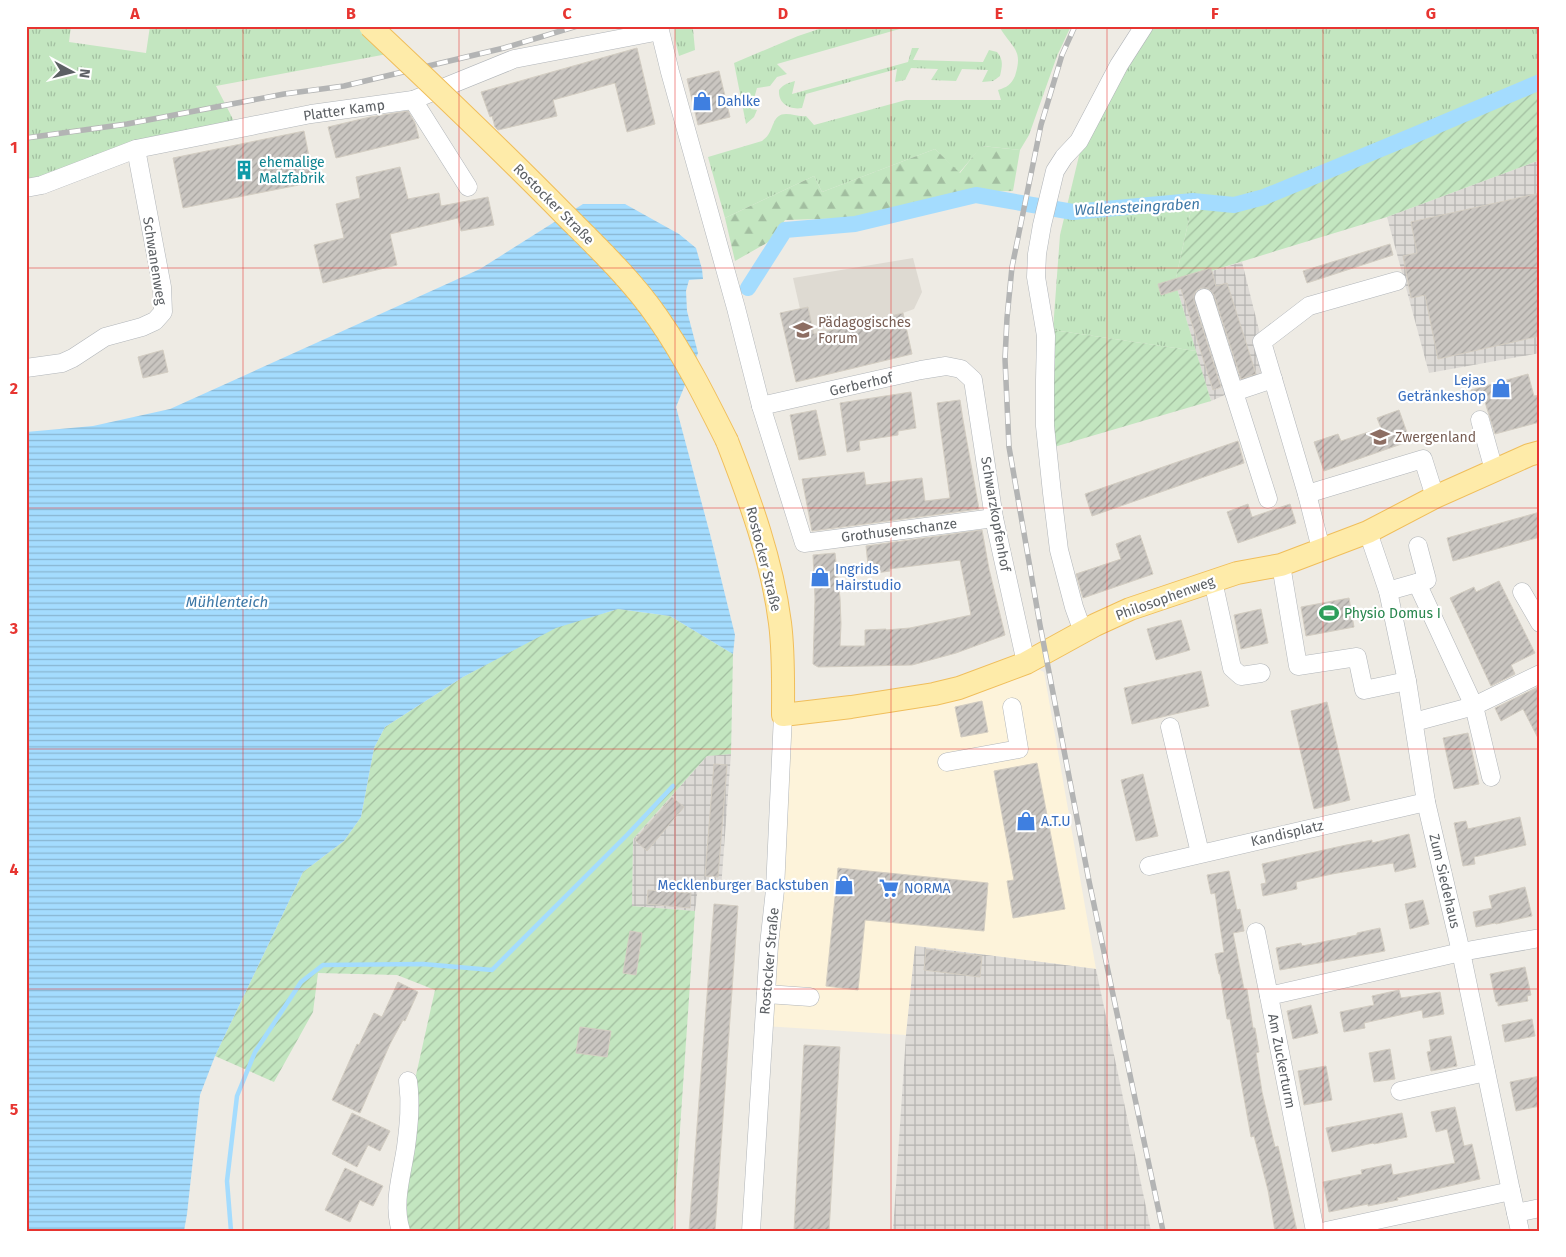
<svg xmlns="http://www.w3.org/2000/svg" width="1566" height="1257" font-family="'Fira Sans',sans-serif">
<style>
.commercial{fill:#fdf3da}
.industrial{fill:url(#industrial-grid)}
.education{fill:#dedad2}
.grass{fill:url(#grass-tufts)}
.forest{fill:url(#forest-firs)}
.garden{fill:url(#garden-furrows)}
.water{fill:url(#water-rules)}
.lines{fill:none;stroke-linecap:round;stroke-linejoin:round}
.stream{stroke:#a4dcfe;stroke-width:4.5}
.canal{stroke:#a4dcfe;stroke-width:16}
.building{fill:url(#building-hatch);stroke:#d3cdc2}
.minor-casing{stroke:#b1b5b9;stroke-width:19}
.major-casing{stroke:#f0be5b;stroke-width:24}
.minor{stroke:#fff;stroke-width:18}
.major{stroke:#feeba9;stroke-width:22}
.rail-casing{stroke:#b3b4b4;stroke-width:5.5}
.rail{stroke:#fff;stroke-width:4;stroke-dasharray:11;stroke-linecap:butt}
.major-bridge-casing{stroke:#f0be5b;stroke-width:24;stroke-linecap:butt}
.major-bridge{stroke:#feeba9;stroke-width:22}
.grid{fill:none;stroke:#e73531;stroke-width:1;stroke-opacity:0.55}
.labels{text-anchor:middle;stroke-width:4.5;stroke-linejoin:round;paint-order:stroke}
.shop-label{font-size:14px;fill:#366cbe;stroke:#fff;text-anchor:start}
.street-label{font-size:14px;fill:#5c6064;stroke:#fff}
.culture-label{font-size:14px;fill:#0d838f;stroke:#fff;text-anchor:start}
.education-label{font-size:14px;fill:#785e54;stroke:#fff;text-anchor:start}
.leisure-label{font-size:14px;fill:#27864d;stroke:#fff;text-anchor:start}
.water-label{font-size:15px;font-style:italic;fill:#3e78a7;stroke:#fff}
.neatline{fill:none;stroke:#e73531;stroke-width:2}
.grid-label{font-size:16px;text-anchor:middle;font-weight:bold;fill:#e73531}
</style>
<defs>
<pattern id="industrial-grid" width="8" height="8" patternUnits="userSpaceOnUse" patternTransform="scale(1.25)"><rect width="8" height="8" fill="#dddad6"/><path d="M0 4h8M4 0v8" fill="none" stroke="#b6b4b1"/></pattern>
<pattern id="grass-tufts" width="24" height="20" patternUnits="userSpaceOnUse" patternTransform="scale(1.25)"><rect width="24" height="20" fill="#c3e6c0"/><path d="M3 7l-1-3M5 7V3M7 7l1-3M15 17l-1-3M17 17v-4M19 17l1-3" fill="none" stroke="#a2bea0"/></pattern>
<pattern id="forest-firs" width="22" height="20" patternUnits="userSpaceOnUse" patternTransform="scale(1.25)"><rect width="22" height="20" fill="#c3e6c0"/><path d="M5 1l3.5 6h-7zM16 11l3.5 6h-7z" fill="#a2bea0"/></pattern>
<pattern id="garden-furrows" width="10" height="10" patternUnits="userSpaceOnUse" patternTransform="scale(1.25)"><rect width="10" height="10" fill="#c3e6c0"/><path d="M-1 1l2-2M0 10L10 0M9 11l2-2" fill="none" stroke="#a2bea0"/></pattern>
<pattern id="water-rules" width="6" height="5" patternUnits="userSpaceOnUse" patternTransform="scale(1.25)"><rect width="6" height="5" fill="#a4dcfe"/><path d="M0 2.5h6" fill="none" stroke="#89b6d1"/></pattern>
<pattern id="building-hatch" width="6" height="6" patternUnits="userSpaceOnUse" patternTransform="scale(1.25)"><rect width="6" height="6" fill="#cac6c1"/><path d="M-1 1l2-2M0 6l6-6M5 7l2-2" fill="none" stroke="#a7a4a0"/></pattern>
</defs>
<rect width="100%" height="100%" fill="#eeebe4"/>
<!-- commercial -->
<polygon class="commercial" points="1026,663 1044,672 1096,969 916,946 906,1035 764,1026 783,715 819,711"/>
<!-- industrial -->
<g class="industrial">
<polygon points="1540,160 1540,353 1429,373 1387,217"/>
<polygon points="1242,262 1262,342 1273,379 1234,391 1211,401 1175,282"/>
<polygon points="731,754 721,889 698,887 695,911 632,906 633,839 707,756"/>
<polygon points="915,946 1096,969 1151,1231 893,1231 906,1035"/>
</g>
<!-- education -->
<polygon class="education" points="913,258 922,292 914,309 903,313 831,330 817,347 808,307 800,309 793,278"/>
<!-- grass -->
<g class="grass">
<polygon points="26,26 71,26 69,42 146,53 150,26 370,26 398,52 216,86 238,129 26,188"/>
<polygon points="675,26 704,26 693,29 695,50 679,56 675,39"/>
<polygon points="828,26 910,26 777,64 787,74 777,77 770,86 757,88 751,109 757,110 754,117 746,124 734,63 798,36"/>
<path d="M982,26H1071L1057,56L1029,135L1020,150L982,146L959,173L935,149L822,192L814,176L725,218L708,157L762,141C764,139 767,137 768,135C774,127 773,114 786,114C793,114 798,117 806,116L814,125L906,100H1001L998,90C1007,87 1011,85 1015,76C1024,48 1011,48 999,26Z"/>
<polygon points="1135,26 1540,26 1540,82 1417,134 1264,197 1234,205 1193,201 1175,282 1196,351 1053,330 1060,235 1084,135"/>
<path d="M912,48H919L913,60L983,62L989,50L997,52C1004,60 1002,67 1000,76L993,81L982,82L988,70L962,69L956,81L931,80L938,69L911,68L905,80L895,82L897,69L806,94L802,108C790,110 778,104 779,90C784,84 788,83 795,81L792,94L908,62Z"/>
</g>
<!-- forest -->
<polygon class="forest" points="981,146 1020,150 1013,191 970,192 852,218 785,220 772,240 735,261 725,218 814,176 822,192 935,149 960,173"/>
<!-- garden -->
<g class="garden">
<polygon points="1540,82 1540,160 1387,217 1175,282 1193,201 1234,205 1264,197 1417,134"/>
<polygon points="1053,330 1196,351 1211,401 1054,447 1051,392"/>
<polygon points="618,609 670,616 733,654 731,754 707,756 633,839 632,906 695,911 673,1231 401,1231 410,1102 435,990 397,975 318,973 313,1012 274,1082 215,1056 303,872 344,841 361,817 374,748 385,727 463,677 556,627"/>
</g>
<!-- water -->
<polygon class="water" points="583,204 625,204 679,234 696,248 702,269 703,279 689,280 686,291 687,311 698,353 676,407 710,534 735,635 733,654 670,616 618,609 556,628 463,677 385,727 374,748 361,817 344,841 303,872 215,1056 200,1095 187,1214 184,1231 26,1231 26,432 93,426 170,409 480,269"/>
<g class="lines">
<!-- stream -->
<polyline class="stream" points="231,1231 227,1181 237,1096 255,1052 301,982 323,965 423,964 492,970 627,835 673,786"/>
<!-- canal -->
<polyline class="canal" points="748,288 785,230 855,224 976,195 1073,212 1193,201 1234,205 1264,197 1417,134 1540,82"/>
</g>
<!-- building -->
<g class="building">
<polygon points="637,48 655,124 627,132 615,83 553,100 557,116 498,130 495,127 492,116 490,117 481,92"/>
<polygon points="719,71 730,117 698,125 687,79"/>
<polygon points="408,111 415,123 419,138 336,158 328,127 370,117"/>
<polygon points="304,131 314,182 183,208 173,158"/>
<polygon points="400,167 408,199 439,193 441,206 488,197 494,225 461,231 458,218 390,234 397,265 323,283 314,245 344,238 336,204 360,198 356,177"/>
<polygon points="1540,193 1540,336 1438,359 1425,295 1411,298 1403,256 1417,253 1411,222"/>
<polygon points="1390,244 1393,255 1307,283 1303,271"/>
<polygon points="1211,268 1216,286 1227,283 1256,374 1241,379 1214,295 1211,291 1207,288 1200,288 1196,291 1194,295 1194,301 1221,387 1213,390 1181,289 1161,295 1158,284"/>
<polygon points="808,307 814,334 903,313 912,354 796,382 780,313"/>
<polygon points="163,350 168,372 143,378 138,357"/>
<polygon points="1528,374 1534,396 1540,395 1540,422 1495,434 1484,399 1474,402 1471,390"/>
<polygon points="911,392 916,428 898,431 898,435 859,441 860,450 847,452 840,403"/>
<polygon points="960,400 963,420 979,509 812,531 802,479 864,472 866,485 922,478 925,501 950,498 937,403"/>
<polygon points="816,410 826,455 799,460 790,415"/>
<polygon points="1399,410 1410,441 1324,471 1314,442 1338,434 1341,441 1381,428 1377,418"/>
<polygon points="1238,441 1244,463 1092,516 1085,494"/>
<polygon points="1248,504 1252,517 1290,504 1296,523 1238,543 1227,512"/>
<polygon points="1540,512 1540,537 1453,561 1447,538"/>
<polygon points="982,530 989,569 1005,635 956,653 912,665 818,667 813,664 815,599 813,555 835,553 840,598 841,624 840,646 865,646 865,630 886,629 886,630 910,628 971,615 960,560 889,569 890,571 869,574 866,546"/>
<polygon points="1140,535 1153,574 1083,598 1076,574 1121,559 1116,544"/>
<polygon points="1499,581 1535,653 1511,665 1515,674 1491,686 1450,598 1474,587 1476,592"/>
<polygon points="1349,598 1354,627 1306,636 1301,607"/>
<polygon points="1261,609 1268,643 1241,649 1234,615"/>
<polygon points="1181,620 1190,650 1156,660 1147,629"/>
<polygon points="1201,671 1209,706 1132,724 1124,688"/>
<polygon points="1540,686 1540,742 1523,709 1501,721 1495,708"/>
<polygon points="982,701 988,732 961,737 955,707"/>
<polygon points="1327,702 1350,800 1314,809 1291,711"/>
<polygon points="1468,733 1479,784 1454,789 1443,738"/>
<polygon points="1037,763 1065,909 1013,918 1007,881 1014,880 994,771"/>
<polygon points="714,764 727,765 718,877 705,876"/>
<polygon points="1143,774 1158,836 1136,841 1121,780"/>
<polygon points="672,797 684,807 647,851 635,840"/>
<polygon points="1520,817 1526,845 1474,857 1475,864 1463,866 1454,823 1466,821 1468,829"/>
<polygon points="1409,834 1416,867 1395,872 1393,863 1332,874 1296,882 1297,889 1263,896 1261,884 1266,883 1262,864 1346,845 1372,840 1372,843"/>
<polygon points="838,868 988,883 984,931 865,920 858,990 826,986"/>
<polygon points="1229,871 1237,910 1240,909 1244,931 1233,933 1244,989 1247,989 1253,1028 1255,1028 1259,1052 1256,1053 1262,1092 1275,1147 1278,1146 1284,1172 1297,1231 1275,1231 1268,1190 1254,1136 1251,1137 1230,1019 1227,1019 1220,974 1219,974 1215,954 1224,952 1215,893 1211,894 1207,875"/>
<polygon points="1525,887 1532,916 1496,924 1495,923 1476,927 1473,912 1492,908 1489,896"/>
<polygon points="648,890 691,893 690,908 647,904"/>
<polygon points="1423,900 1429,924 1410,929 1405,904"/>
<polygon points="714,904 738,906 715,1231 689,1231"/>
<polygon points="1380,928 1385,951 1280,970 1276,948 1301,943 1302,946 1357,935 1357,933"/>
<polygon points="630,931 642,933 636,975 623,973"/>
<polygon points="926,949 982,956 980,977 924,970"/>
<polygon points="1525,967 1531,995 1527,996 1528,1001 1498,1006 1498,1002 1496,1002 1490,974"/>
<polygon points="398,982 418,992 405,1021 403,1020 390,1044 360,1113 332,1100 357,1044 359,1045 374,1013 382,1017"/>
<polygon points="1399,990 1401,998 1440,992 1444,1014 1423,1018 1422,1010 1364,1023 1365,1028 1344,1032 1340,1012 1374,1005 1372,996"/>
<polygon points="1311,1005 1318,1033 1293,1039 1287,1011"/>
<polygon points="1532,1019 1535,1036 1505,1042 1502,1025"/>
<polygon points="580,1027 611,1031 607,1057 576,1053"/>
<polygon points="1451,1036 1457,1066 1431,1071 1427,1052 1431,1051 1429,1040"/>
<polygon points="804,1045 840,1047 829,1231 794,1231"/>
<polygon points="1390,1049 1395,1079 1374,1082 1369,1053"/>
<polygon points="1326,1066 1332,1100 1304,1105 1298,1071"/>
<polygon points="1540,1076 1540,1106 1516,1111 1510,1082"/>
<polygon points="1455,1107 1464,1146 1472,1144 1480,1179 1397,1198 1398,1200 1368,1206 1368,1204 1329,1212 1323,1182 1362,1174 1361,1170 1391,1164 1393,1175 1455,1163 1447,1129 1436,1132 1431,1112"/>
<polygon points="352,1113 390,1131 380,1151 368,1145 357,1167 332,1154"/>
<polygon points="1402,1113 1407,1137 1374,1144 1373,1143 1332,1152 1326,1128"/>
<polygon points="345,1168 383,1186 373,1206 360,1200 350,1222 325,1210"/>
</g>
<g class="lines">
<defs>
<g id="minor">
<polyline points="413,100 468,187"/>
<polyline points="26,188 42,185 136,149 311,114 413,100 514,59 660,31 670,72 736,308 761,406 804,543 994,518"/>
<polyline points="1204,298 1268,499"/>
<polyline points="26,368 62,363 73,358 105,337 142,327 155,321 163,312 162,287 136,149"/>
<polyline points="1234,392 1273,379"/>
<polyline points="761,406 921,370 946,366 961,369 973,380 994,518 1026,663"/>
<polyline points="1480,420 1494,470"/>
<polyline points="1307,494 1423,459 1435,497"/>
<polyline points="1368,532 1388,591 1407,681 1426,802 1461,952 1511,1191 1520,1231"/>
<polyline points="1321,549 1307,494 1262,342 1309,306 1397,281"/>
<polyline points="1281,565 1298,666 1357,657 1364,690 1407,681"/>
<polyline points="1213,581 1232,668 1241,676 1261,673"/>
<polyline points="1417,583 1474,706 1491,777"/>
<polyline points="1388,591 1427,580 1418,546"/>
<polyline points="1522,592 1540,623"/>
<polyline points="1083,632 1074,607 1059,550 1052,493 1045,426 1045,380 1046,336 1036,277 1037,254 1042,225 1055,171 1064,157 1079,141 1119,65 1144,26"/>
<polyline points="1414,722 1474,706 1540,674"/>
<polyline points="1170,727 1200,853"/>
<polyline points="947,762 1019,749 1012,707"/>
<polyline points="1149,866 1426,802"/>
<polyline points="1256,932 1269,996"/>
<polyline points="766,994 810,997"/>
<polyline points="1400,1091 1486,1072"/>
<polyline points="1516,1213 1540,1208"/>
<path d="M401,1231C392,1203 402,1175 406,1147C409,1124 411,1104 408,1081"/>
<polyline points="751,1231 769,945 775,890 783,715"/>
<polyline points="1315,1231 1269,996 1461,952 1540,938"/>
<polyline points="1326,1231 1511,1191"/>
</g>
<path id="major" d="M727,441C750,500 772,560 780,623C784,654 783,684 783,715L851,707L934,694L959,688L1026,663L1095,625L1130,609L1237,573L1281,565L1368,532L1435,497L1529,455L1540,452"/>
</defs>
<!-- minor casing -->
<use href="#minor" class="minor-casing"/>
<!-- major casing -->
<use href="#major" class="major-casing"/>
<!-- minor -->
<use href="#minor" class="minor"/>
<!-- major -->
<use href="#major" class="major"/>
<defs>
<g id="rail">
<polyline points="1075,26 1062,55 1041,125 1012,267 1007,318 1005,359 1009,447 1040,625 1089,881 1163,1231"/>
<polyline points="26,138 127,124 284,94 344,86 504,48 577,26"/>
</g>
</defs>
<!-- rail casing -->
<use href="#rail" class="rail-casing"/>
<!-- rail -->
<use href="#rail" class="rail"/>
<defs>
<path id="major-bridge" d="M370,26C436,88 501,150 564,214C597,247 632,280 658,318C685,357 706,399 727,441"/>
</defs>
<!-- major-bridge casing -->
<use href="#major-bridge" class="major-bridge-casing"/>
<!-- major-bridge -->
<use href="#major-bridge" class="major-bridge"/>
</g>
<!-- grid -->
<path class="grid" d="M243,26V1231M459,26V1231M675,26V1231M891,26V1231M1107,26V1231M1323,26V1231M26,268H1540M26,508H1540M26,749H1540M26,989H1540"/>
<!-- icons -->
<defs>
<symbol id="shop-bare" viewBox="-9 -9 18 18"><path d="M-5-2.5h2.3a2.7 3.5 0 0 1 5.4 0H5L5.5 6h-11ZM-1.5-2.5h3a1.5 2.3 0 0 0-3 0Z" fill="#3f7fe0" stroke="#fff" stroke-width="2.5" paint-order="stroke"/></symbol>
<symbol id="building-bare" viewBox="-9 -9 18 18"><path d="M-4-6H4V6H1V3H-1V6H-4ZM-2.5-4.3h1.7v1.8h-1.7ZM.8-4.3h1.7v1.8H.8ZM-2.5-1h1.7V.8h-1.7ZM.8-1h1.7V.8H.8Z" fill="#0f9aa8" stroke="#fff" stroke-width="2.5" paint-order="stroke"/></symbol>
<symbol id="university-bare" viewBox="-9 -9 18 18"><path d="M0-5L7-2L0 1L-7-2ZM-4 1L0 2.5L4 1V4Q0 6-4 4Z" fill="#8d6e63" stroke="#fff" stroke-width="2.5" paint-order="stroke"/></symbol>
<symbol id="school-bare" viewBox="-9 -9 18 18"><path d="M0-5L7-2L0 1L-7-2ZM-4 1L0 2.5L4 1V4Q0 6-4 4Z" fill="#8d6e63" stroke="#fff" stroke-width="2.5" paint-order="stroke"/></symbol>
<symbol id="stadium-bare" viewBox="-9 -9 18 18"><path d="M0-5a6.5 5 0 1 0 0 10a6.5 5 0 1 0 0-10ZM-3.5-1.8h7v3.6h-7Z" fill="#2e9e5b" stroke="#fff" stroke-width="2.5" paint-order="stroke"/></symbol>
<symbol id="supermarket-bare" viewBox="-9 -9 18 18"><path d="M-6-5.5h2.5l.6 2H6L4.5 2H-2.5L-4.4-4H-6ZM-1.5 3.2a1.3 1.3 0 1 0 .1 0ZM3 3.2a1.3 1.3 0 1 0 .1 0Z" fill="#3f7fe0" stroke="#fff" stroke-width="2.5" paint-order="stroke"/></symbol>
</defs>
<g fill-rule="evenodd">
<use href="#shop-bare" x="688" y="87" width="28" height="28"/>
<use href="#building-bare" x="230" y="156" width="28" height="28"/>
<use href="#university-bare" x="789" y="316" width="28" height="28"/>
<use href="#shop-bare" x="1487" y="374" width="28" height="28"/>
<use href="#school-bare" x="1366" y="423" width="28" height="28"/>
<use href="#shop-bare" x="806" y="563" width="28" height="28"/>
<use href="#stadium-bare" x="1315" y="599" width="28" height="28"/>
<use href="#shop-bare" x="1012" y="807" width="28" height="28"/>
<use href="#shop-bare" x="830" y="871" width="28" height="28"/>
<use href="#supermarket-bare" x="875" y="874" width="28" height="28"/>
</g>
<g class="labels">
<!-- shop labels -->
<g class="shop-label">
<text x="717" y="106">Dahlke</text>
<text x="1486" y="385" text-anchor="end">Lejas<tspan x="1486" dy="16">Getränkeshop</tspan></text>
<text x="835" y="574">Ingrids<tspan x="835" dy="16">Hairstudio</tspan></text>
<text x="1041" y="826">A.T.U</text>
<text x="829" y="890" text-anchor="end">Mecklenburger Backstuben</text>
<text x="904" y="893">NORMA</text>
</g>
<!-- street labels -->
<g class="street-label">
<text transform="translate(344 110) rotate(-8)" y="5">Platter Kamp</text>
<text transform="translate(554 204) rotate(45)" y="5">Rostocker Straße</text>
<text transform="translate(155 261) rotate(81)" y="5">Schwanenweg</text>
<text transform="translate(861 384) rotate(-13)" y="5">Gerberhof</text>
<text transform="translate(996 514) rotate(80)" y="5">Schwarzkopfenhof</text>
<text transform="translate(899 530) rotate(-7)" y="5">Grothusenschanze</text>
<text transform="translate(764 559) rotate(76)" y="5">Rostocker Straße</text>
<text transform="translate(1165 598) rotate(-20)" y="5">Philosophenweg</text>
<text transform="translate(1287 833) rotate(-13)" y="5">Kandisplatz</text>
<text transform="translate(1445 881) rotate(77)" y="5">Zum Siedehaus</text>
<text transform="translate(769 961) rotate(-85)" y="5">Rostocker Straße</text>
<text transform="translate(1282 1061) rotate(79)" y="5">Am Zuckerturm</text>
</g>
<!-- culture labels -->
<g class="culture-label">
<text x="259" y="167">ehemalige<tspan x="259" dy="16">Malzfabrik</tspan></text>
</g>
<!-- education labels -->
<g class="education-label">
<text x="818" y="327">Pädagogisches<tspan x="818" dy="16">Forum</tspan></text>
<text x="1395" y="442">Zwergenland</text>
</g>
<!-- leisure labels -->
<g class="leisure-label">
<text x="1344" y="618">Physio Domus I</text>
</g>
<!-- water labels -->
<g class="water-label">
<text transform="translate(1137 207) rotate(-3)" y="5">Wallensteingraben</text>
<text x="227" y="607">Mühlenteich</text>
</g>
</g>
<!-- border -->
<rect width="1566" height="1257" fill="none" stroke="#ffffff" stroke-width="55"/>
<!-- north arrow -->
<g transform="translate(72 72) rotate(97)" stroke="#ffffff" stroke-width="4" paint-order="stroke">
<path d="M0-4L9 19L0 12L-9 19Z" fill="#5c6064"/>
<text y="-8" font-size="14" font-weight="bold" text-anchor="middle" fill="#5c6064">N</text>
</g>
<rect x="28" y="28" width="1510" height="1202" class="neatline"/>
<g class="grid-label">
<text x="135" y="19">A</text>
<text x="351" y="19">B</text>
<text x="567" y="19">C</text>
<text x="783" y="19">D</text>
<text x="999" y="19">E</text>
<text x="1215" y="19">F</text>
<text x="1431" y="19">G</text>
<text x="14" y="153">1</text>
<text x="14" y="394">2</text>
<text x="14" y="634">3</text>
<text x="14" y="875">4</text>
<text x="14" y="1115">5</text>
</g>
</svg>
